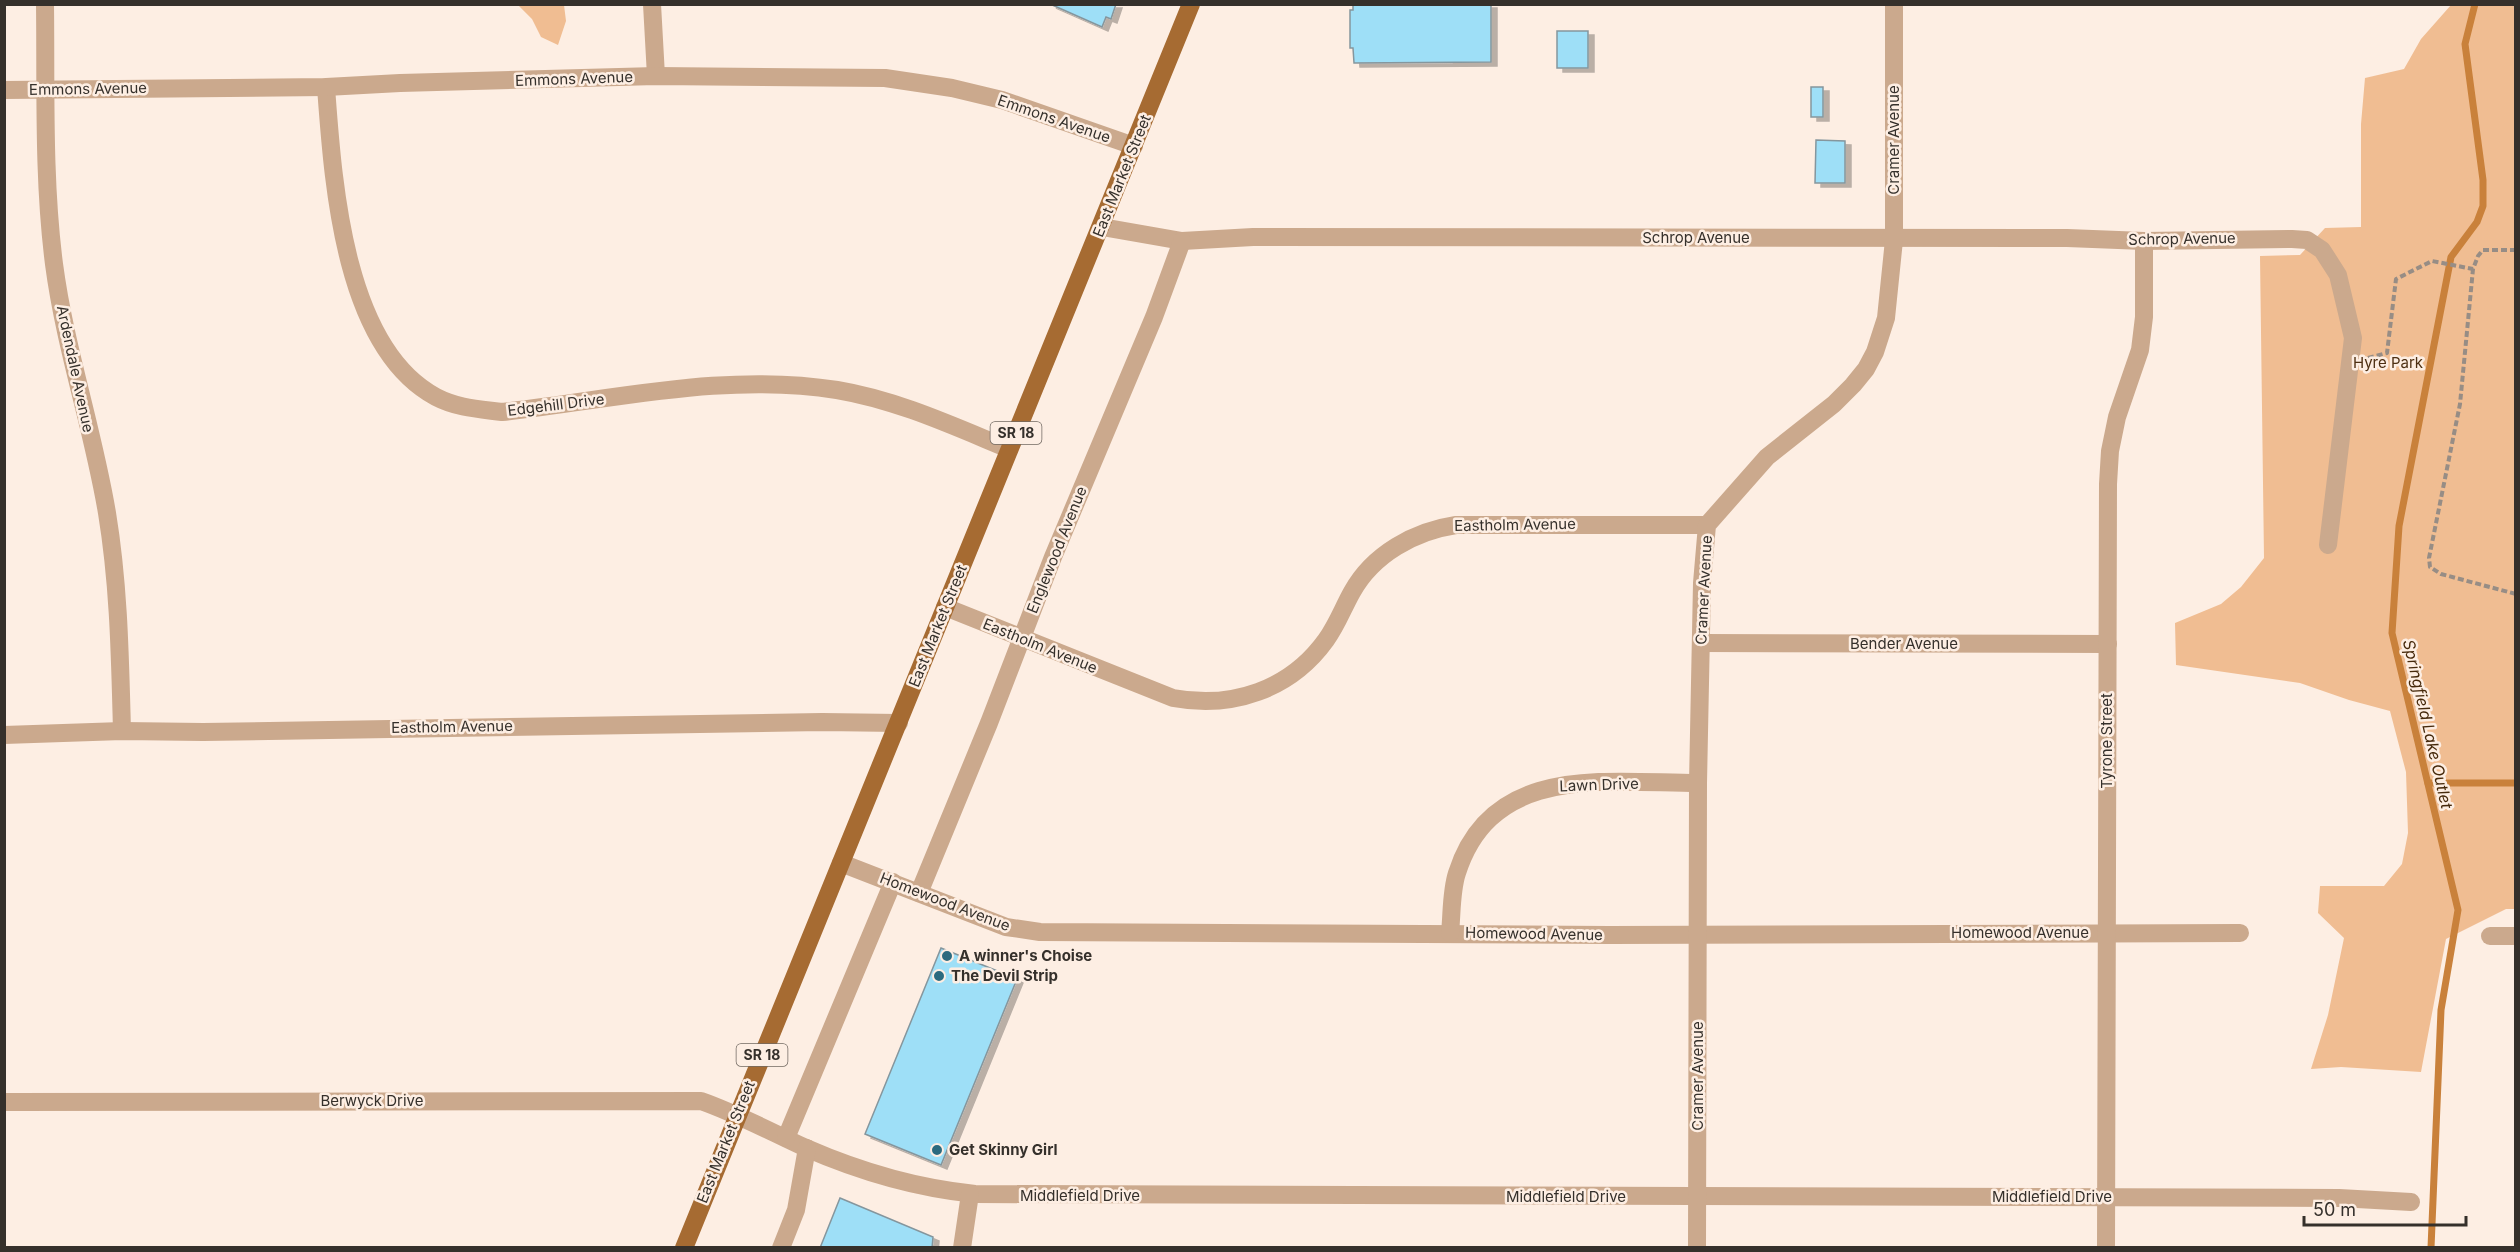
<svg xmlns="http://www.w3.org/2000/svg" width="2520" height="1252" font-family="Inter,sans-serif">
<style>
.green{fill:#f0bd92}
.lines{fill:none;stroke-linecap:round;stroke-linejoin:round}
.stream{stroke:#c9813b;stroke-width:7}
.building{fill:#9edff7;stroke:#85969d;stroke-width:1.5;filter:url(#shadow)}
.path{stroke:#978d85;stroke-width:4;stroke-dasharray:6 3;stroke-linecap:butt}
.minor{stroke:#cba98d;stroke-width:18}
.major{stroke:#a66b32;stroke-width:18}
.poi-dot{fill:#2b6a7f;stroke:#fdeee3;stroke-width:2}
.labels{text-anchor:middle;stroke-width:5;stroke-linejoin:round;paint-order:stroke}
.shield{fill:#fdeee3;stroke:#716962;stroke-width:1.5}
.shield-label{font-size:14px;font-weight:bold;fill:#35302b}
.street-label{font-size:15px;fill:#35302b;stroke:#fdeee3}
.park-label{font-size:15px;fill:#4d2f12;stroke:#fdeee3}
.poi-label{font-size:15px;font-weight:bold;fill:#35302b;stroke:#fdeee3;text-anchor:start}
.water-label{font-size:16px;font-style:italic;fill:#46290b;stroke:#fdeee3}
</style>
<defs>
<filter id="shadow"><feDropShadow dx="6" dy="4" stdDeviation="0" flood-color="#0004"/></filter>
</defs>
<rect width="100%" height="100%" fill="#fdeee3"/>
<!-- green -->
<g class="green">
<polygon points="518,5 564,5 566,21 558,45 541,37 532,19"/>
<polygon points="2451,5 2515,5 2515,909 2506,909 2446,939 2421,1072 2341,1067 2311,1069 2328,1015 2344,938 2318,913 2320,886 2384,886 2402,864 2408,833 2406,772 2390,711 2349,700 2300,683 2176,665 2175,623 2221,604 2241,587 2264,558 2260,256 2300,255 2325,228 2361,227 2361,124 2365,78 2404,69 2421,39"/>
</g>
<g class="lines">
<!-- stream -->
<g class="stream">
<polyline points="2428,783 2516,783"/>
<polyline points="2431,1248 2441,1010 2458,910 2392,633 2399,526 2451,257 2477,222 2483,206 2483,180 2465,44 2475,4"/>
</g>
</g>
<!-- building -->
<g class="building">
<polygon points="1050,4 1116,4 1111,19 1106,17 1102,27"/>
<polygon points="1353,4 1491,4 1491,62 1354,63 1353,48 1350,48 1350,10 1353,10"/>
<rect x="1557" y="31" width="31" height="37"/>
<rect x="1811" y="87" width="12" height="30"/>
<polygon points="1816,140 1845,141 1845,183 1815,183"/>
<polygon points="941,948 1017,979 941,1165 865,1134"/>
<polygon points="840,1198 933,1237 932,1248 820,1248"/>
</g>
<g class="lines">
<!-- path -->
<g class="path">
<polyline points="2516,250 2483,250 2478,256 2473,269 2460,404 2429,558 2430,567 2441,574 2516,594"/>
<polyline points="2368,358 2387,353 2396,279 2432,261 2473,269"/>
</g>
<!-- minor -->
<g class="minor">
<path d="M45,4C46,90 43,178 54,264C65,348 93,429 107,513C119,586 120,658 122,731"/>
<polyline points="652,4 656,76"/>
<path d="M326,87C333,181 343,347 436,397C457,408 479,409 502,412C613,400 726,372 837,390C897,400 953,426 1009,449"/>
<polyline points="4,90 326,87 400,83 656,76 885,78 952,88 1002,100 1134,146"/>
<polyline points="1102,227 1182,241 1253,237 2067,238 2144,241 2292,239 2307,240 2322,250 2338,275 2353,338 2328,545"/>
<path d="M945,607L1173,698C1232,709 1290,690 1326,640C1337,625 1343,608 1352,592C1373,554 1415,531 1456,525H1707"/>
<polyline points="1701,643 2108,644"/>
<polyline points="4,735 122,731 203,732 822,722 899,723"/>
<polyline points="841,863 1006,927 1040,932 1610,935 2240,933"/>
<polyline points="919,893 989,723 1053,557 1154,317 1182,241"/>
<path d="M1450,933C1452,914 1451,891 1457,873C1492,763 1607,783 1698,783"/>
<polyline points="2490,936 2516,936"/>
<path d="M4,1102L701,1101C738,1114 771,1132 806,1148C861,1172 916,1188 975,1194L2339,1198L2411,1202"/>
<polyline points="786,1138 893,882"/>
<polyline points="781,1248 796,1210 807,1148"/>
<polyline points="962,1248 970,1194"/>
<polyline points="1697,1248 1698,783 1702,583 1707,525 1767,457 1834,404 1853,385 1866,369 1875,352 1886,318 1894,240 1894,4"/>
<polyline points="2106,1248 2108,484 2110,451 2117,417 2140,350 2144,317 2144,241"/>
</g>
<!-- major -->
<polyline class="major" points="684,1248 1191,4"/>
</g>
<!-- markers -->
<g class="poi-dot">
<circle cx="947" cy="956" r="6"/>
<circle cx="939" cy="976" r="6"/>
<circle cx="937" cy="1150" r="6"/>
</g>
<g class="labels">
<!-- shield labels -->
<g class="shield">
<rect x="990.5" y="422" width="51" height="22" rx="4.5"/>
<rect x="736.5" y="1044" width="51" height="22" rx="4.5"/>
</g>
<g class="shield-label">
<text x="1016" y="438">SR 18</text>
<text x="762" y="1060">SR 18</text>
</g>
<!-- street labels -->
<g class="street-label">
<text transform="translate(574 79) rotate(-2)" y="5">Emmons Avenue</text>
<text transform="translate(88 89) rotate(-1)" y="5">Emmons Avenue</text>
<text transform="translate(1054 119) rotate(19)" y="5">Emmons Avenue</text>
<text transform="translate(1894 140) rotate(-90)" y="5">Cramer Avenue</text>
<text transform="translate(1122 176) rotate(-68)" y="5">East Market Street</text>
<text x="1696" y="243">Schrop Avenue</text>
<text transform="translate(2182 239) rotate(-1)" y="5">Schrop Avenue</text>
<text transform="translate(75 369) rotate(78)" y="5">Ardendale Avenue</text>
<text transform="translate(556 405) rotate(-7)" y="5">Edgehill Drive</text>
<text transform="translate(1515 525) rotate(-1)" y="5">Eastholm Avenue</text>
<text transform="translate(1057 550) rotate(-68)" y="5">Englewood Avenue</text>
<text transform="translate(1704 590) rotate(-87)" y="5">Cramer Avenue</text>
<text transform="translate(938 626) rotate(-68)" y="5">East Market Street</text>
<text x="1904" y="649">Bender Avenue</text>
<text transform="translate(1040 646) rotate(22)" y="5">Eastholm Avenue</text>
<text transform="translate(452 727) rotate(-1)" y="5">Eastholm Avenue</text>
<text transform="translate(2107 741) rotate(-90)" y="5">Tyrone Street</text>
<text transform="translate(1599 785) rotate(-2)" y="5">Lawn Drive</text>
<text transform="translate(945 902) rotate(21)" y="5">Homewood Avenue</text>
<text x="2020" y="938">Homewood Avenue</text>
<text transform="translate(1534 934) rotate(1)" y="5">Homewood Avenue</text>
<text transform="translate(1698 1076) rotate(-90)" y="5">Cramer Avenue</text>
<text x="372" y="1106">Berwyck Drive</text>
<text transform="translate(726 1142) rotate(-68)" y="5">East Market Street</text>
<text x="1080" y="1201">Middlefield Drive</text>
<text x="1566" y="1202">Middlefield Drive</text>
<text x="2052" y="1202">Middlefield Drive</text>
</g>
<!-- park labels -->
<g class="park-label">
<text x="2388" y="368">Hyre Park</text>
</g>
<!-- poi labels -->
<g class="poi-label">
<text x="959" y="961">A winner's Choise</text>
<text x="951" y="981">The Devil Strip</text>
<text x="949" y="1155">Get Skinny Girl</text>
</g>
<!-- water labels -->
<g class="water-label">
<text transform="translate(2428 724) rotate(77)" y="6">Springfield Lake Outlet</text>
</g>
</g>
<!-- border -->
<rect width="2520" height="1252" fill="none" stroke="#35302b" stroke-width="12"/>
<!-- scale -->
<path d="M2304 1216v9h162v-9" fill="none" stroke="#35302b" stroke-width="3"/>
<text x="2313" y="1216" font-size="18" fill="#35302b" stroke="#fdeee3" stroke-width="4.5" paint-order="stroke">50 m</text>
</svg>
